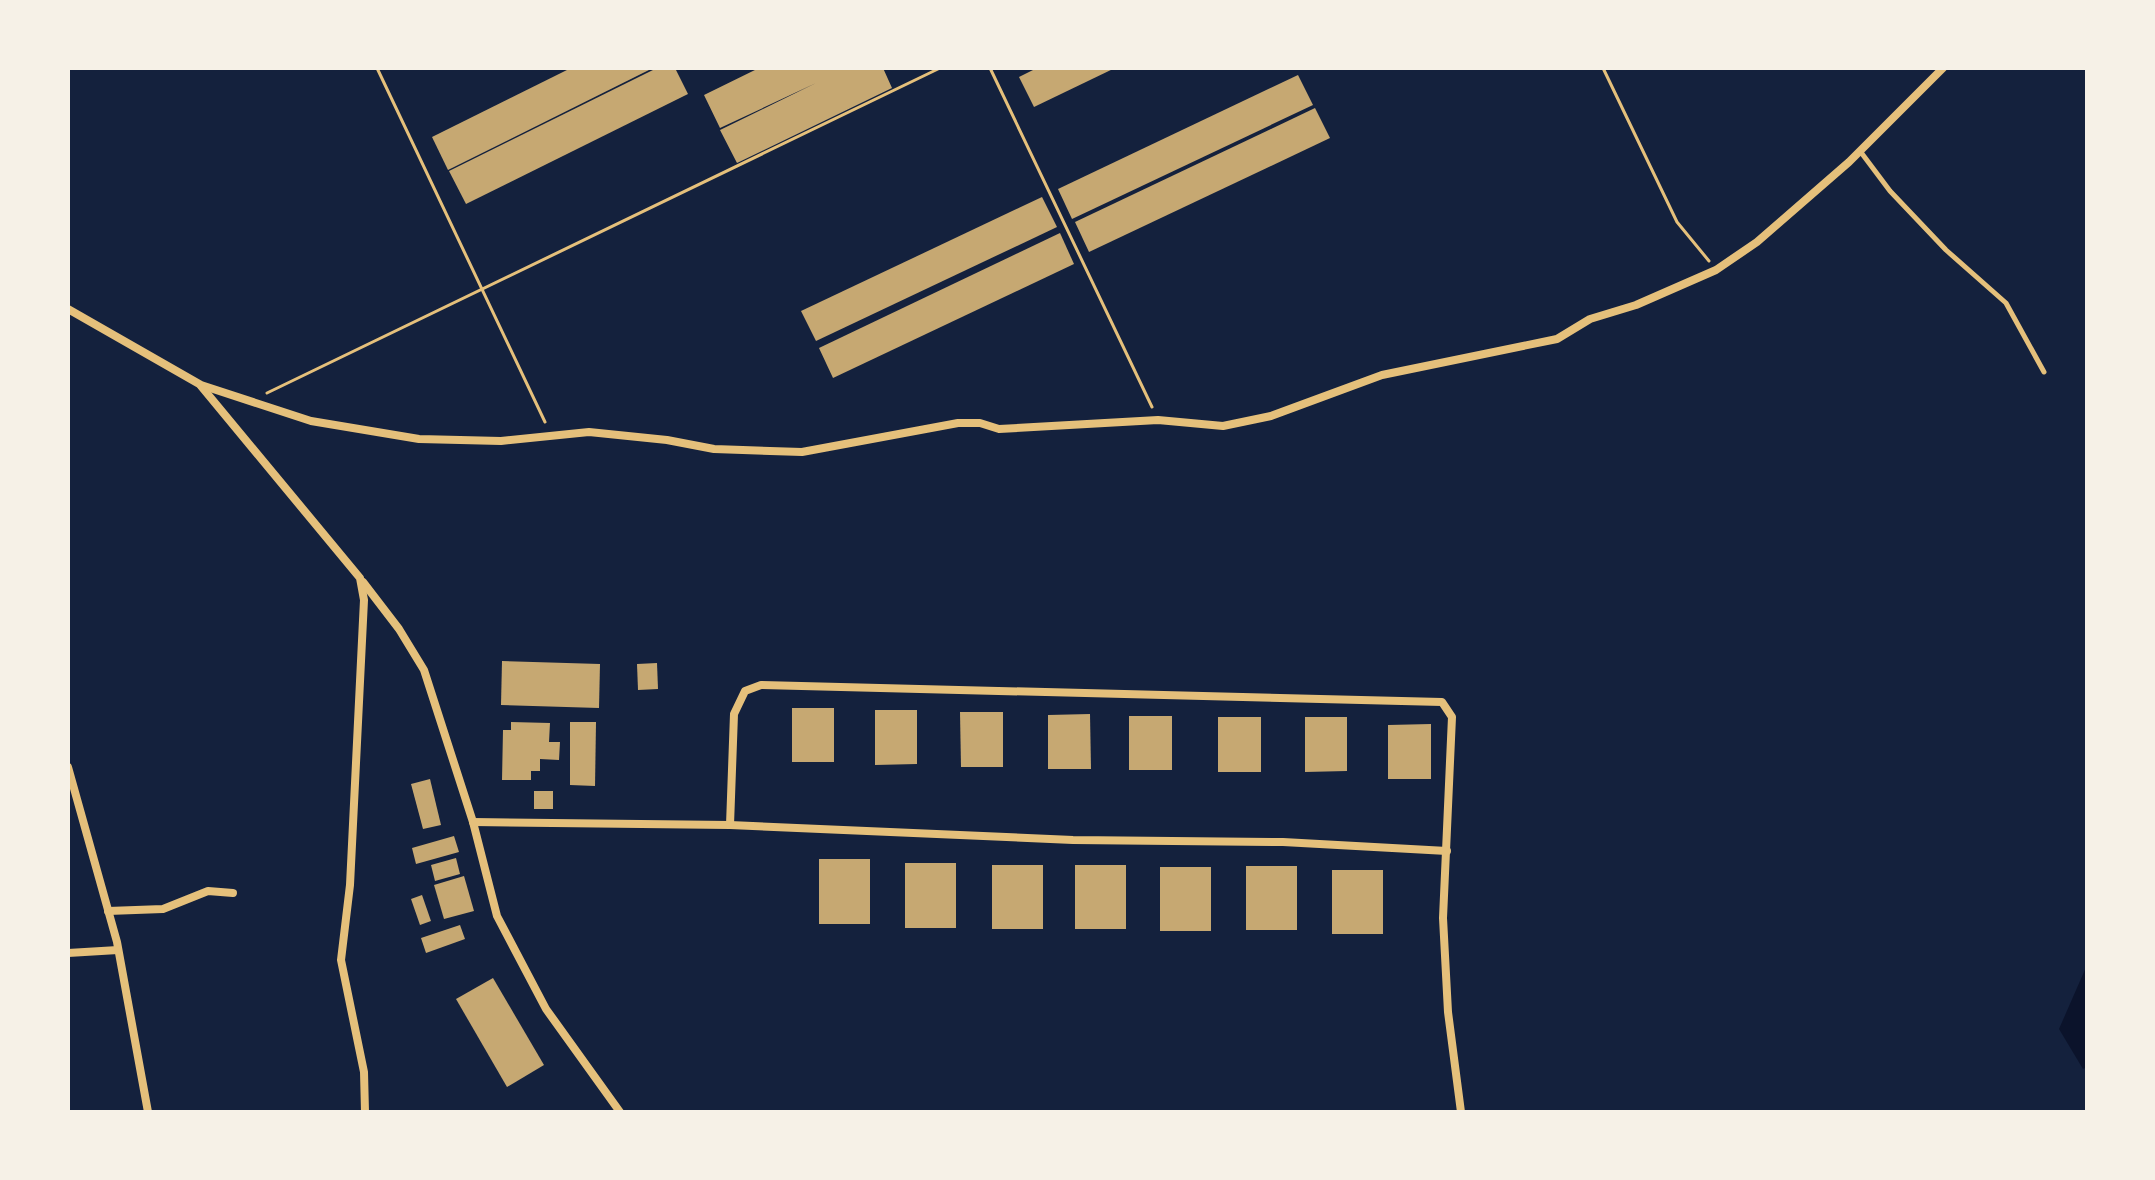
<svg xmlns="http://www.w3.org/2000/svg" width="2155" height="1180" font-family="'Noto Sans',sans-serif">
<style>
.water{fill:#0b132b}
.building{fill:#c6a872}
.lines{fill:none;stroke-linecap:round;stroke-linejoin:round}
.path{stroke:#e5c07b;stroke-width:3}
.service{stroke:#e5c07b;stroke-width:5}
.minor{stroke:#e5c07b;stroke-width:8}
</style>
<rect width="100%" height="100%" fill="#14213d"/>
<!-- water -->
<polygon class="water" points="2087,965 2087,1067 2083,1069 2059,1029"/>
<!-- building -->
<g class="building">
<polygon points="571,68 653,68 448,170 432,137"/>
<polygon points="657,68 675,68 688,94 466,204 449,171"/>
<polygon points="759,68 883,68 892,88 737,163 720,130 816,83 720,128 704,95"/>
<polygon points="1037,68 1115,68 1034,107 1019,77"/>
<polygon points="1298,75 1313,105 1072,219 1058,189"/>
<polygon points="1315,108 1330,138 1089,252 1075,222"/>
<polygon points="1042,197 1057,227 816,341 801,311"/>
<polygon points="1060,233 1074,264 833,378 819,348"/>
<polygon points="502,661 600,664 599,708 501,705"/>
<polygon points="657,663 658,689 638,690 637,664"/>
<rect x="792" y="708" width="42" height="54"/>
<polygon points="875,710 917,710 917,764 875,765"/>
<polygon points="960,712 1003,712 1003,767 961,767"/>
<polygon points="1090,714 1091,769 1048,769 1048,715"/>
<rect x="1129" y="716" width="43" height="54"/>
<rect x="1218" y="717" width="43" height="55"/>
<polygon points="1305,717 1347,717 1347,771 1305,772"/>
<polygon points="511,722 550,723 549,742 560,742 559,760 540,759 540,771 531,771 531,780 502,780 503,730 511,730"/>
<polygon points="570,722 596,722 595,786 570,785"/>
<polygon points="1431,724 1431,779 1388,779 1388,725"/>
<polygon points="430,779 441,825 423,829 411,784"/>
<rect x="534" y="791" width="19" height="18"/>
<polygon points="454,836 459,852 416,864 412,848"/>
<polygon points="456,858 460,874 435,881 431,865"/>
<rect x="819" y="859" width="51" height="65"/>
<rect x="905" y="863" width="51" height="65"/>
<rect x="992" y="865" width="51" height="64"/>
<rect x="1075" y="865" width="51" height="64"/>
<rect x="1246" y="866" width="51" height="64"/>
<rect x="1160" y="867" width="51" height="64"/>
<rect x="1332" y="870" width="51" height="64"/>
<polygon points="464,876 474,911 444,919 434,885"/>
<polygon points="422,895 431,921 420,925 411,899"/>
<polygon points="460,925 465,939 426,953 421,938"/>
<polygon points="493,978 544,1065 507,1087 456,999"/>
</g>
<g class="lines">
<!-- path -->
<g class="path">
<polyline points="377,68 545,422"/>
<polyline points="990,68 1152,407"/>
<polyline points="1603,68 1677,222 1709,261"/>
<polyline points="267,393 940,68"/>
</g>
<!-- service -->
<polyline class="service" points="1860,151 1890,191 1946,250 2006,303 2044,372"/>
<!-- minor -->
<g class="minor">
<polyline points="68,309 201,385 311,421 419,439 501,441 589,432 667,440 714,449 802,452 958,423 980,423 999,429 1158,420 1223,426 1271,416 1382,375 1557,339 1590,319 1636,305 1716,270 1757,242 1849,162 1943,68"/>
<polyline points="201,386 360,578 364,600 350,885 341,960 364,1072 365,1112"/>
<polyline points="363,582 399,629 424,670 473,822 497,916 546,1009 620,1112"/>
<polyline points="68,767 117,942 148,1112"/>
<polyline points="473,822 730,825 1073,840 1283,842 1447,851"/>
<polyline points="730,825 734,714 745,691 761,685 1442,702 1452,717 1443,918 1448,1012 1461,1112"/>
<polyline points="108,911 163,909 208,891 233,893"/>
<polyline points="68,953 118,950"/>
</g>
</g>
<!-- border -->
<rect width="2155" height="1180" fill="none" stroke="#f6f1e7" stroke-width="140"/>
</svg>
